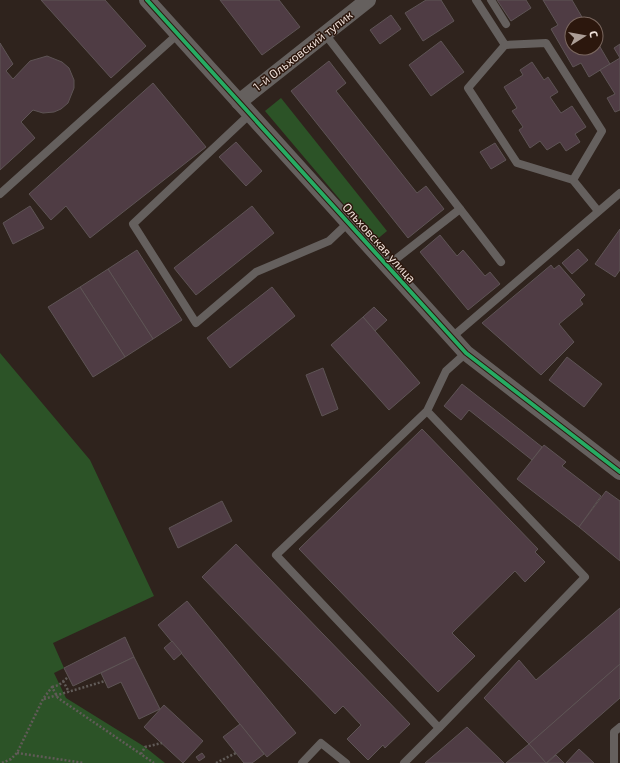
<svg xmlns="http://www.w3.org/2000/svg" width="620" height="763" font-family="'Exo 2',sans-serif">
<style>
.green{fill:#2c5327}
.building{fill:#4f3c44;stroke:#5e5455}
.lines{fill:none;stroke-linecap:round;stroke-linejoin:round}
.path{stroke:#615b58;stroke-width:2.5;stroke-dasharray:2 2;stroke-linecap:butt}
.lane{stroke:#65605e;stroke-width:8}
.street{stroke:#65605e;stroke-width:16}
.cycleway-casing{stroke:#2c170d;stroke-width:6}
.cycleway{stroke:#26ab63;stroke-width:4}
.labels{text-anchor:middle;stroke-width:3;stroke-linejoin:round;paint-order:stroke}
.street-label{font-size:12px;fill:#efe0d9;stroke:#2c170d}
</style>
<rect width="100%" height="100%" fill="#2f231d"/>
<!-- green -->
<g class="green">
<polygon points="281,98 387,231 375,241 265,111"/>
<polygon points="0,353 90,460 154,596 53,643 64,668 54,673 66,698 145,747 165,763 0,763"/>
</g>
<!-- building -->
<g class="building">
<polygon points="41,0 105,0 146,46 111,78"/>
<polygon points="220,0 279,0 300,27 262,55"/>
<polygon points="426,0 441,0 454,21 423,41 405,13"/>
<polygon points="497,0 526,0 531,8 511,21"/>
<polygon points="543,0 572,0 586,24 572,24 572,48 596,48 596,40 610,64 589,77 581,63 573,67 551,29 558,25"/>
<polygon points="391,15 401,29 380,44 370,30"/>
<polygon points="441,41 464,72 431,96 409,65"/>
<polygon points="0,43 13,64 6,71 13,79 30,61 47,56 62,62 69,68 74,80 74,88 68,103 61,109 54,112 43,113 33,110 21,122 35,138 0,170"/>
<polygon points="620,44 620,110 615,112 607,98 615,94 600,70 620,58 614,48"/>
<polygon points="329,61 346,83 336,91 417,193 426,186 444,209 408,238 291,91"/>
<polygon points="532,62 544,80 548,77 558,92 550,97 561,113 572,106 586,127 575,134 580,142 566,151 560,142 547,150 540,141 530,148 519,130 523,127 512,111 517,108 504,87 523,75 520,70"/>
<polygon points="153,83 206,147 90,238 66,206 51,220 29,194"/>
<polygon points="236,142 262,171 246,186 219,157"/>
<polygon points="495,143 506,160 491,169 480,152"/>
<polygon points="30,206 44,228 13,244 3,223"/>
<polygon points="252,206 274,233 196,295 174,268"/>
<polygon points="620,229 620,270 615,277 595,264"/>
<polygon points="440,235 457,256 463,250 485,276 490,272 500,284 468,310 420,252"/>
<polygon points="578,249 588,260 572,274 562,263"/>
<polygon points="137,250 182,320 153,339 108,269"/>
<polygon points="551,265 554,269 559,265 585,295 580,300 583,304 559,324 574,342 541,375 482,323"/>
<polygon points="108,269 153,339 125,357 80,287"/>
<polygon points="80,287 125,357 93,377 48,307"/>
<polygon points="272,287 295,316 230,368 207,338"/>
<polygon points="374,307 387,320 375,331 363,317"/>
<polygon points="363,317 420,383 389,410 331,345"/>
<polygon points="567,357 602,384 584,407 549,380"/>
<polygon points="323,368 338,409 322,416 306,375"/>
<polygon points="462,384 542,447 532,460 469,410 461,420 444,406"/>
<polygon points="422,429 538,549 535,552 545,562 525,582 515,571 452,633 475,656 438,692 299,549"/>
<polygon points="544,445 566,462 562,466 601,496 579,527 517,479"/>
<polygon points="606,491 620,501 620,561 579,527"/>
<polygon points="222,501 232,521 178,548 169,528"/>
<polygon points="236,544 410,724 385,748 383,745 368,760 347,739 361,725 343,706 335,714 202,577"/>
<polygon points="187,601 296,733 267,757 158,625"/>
<polygon points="620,608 620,664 529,744 484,698 519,660 536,680"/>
<polygon points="125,637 134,657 73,686 64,668"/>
<polygon points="172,641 182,653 174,660 164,648"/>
<polygon points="134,657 160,709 139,719 121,682 108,688 101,673"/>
<polygon points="620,664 620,698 546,763 529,744"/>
<polygon points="164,705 203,741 183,763 144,727"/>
<polygon points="240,724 264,754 252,763 244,763 223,737"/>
<polygon points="467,727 504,763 425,763"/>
<polygon points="529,744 546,763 506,763"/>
<polygon points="579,749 594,763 566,763"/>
<polygon points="202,753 205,757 199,761 196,757"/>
<polygon points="556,755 564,763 547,763"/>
</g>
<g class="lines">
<!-- path -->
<g class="path">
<polyline points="63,681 69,692"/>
<polyline points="52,687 59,685 68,677"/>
<polyline points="44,699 105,681"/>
<polyline points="17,753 84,763"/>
<polyline points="141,754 145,747 162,743"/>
<polyline points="2,763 11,759 17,753 43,699 52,687 58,698 154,763"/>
<polyline points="216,763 236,753"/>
</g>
<!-- lane -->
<g class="lane">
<polyline points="476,0 505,45 468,88 517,163 573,180 598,211"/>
<polyline points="491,0 506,24"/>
<polyline points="325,34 501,262"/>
<polyline points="505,45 546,43 602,131 573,180"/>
<polyline points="250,114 133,224 196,323 256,272 329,241 348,223"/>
<polyline points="0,194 178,34"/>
<polyline points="387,266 460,209"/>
<polyline points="451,338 620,193"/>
<polyline points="427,411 585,577 439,728 276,555 427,411 446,371 466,353"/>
<polyline points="302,763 321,743 346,763"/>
<polyline points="404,763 439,728"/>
<polyline points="614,763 614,732 620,727"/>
</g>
<!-- street -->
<g class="street">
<polyline points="147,0 466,353 620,472"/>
<polyline points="239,102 368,0"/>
</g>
<defs>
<polyline id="cycleway" points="147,0 466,353 620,472"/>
</defs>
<!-- cycleway casing -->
<use href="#cycleway" class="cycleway-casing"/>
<!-- cycleway -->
<use href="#cycleway" class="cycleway"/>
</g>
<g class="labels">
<!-- street labels -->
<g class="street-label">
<text transform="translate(303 51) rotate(-38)" y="4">1-й Ольховский тупик</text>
<text transform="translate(379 243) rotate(48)" y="4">Ольховская улица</text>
</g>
</g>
<!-- north arrow -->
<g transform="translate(584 36) rotate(79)"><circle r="19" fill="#2c170d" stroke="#7a675f"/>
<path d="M0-3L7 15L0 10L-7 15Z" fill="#ac9e97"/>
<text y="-6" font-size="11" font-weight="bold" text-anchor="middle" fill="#efe0d9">С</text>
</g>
</svg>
